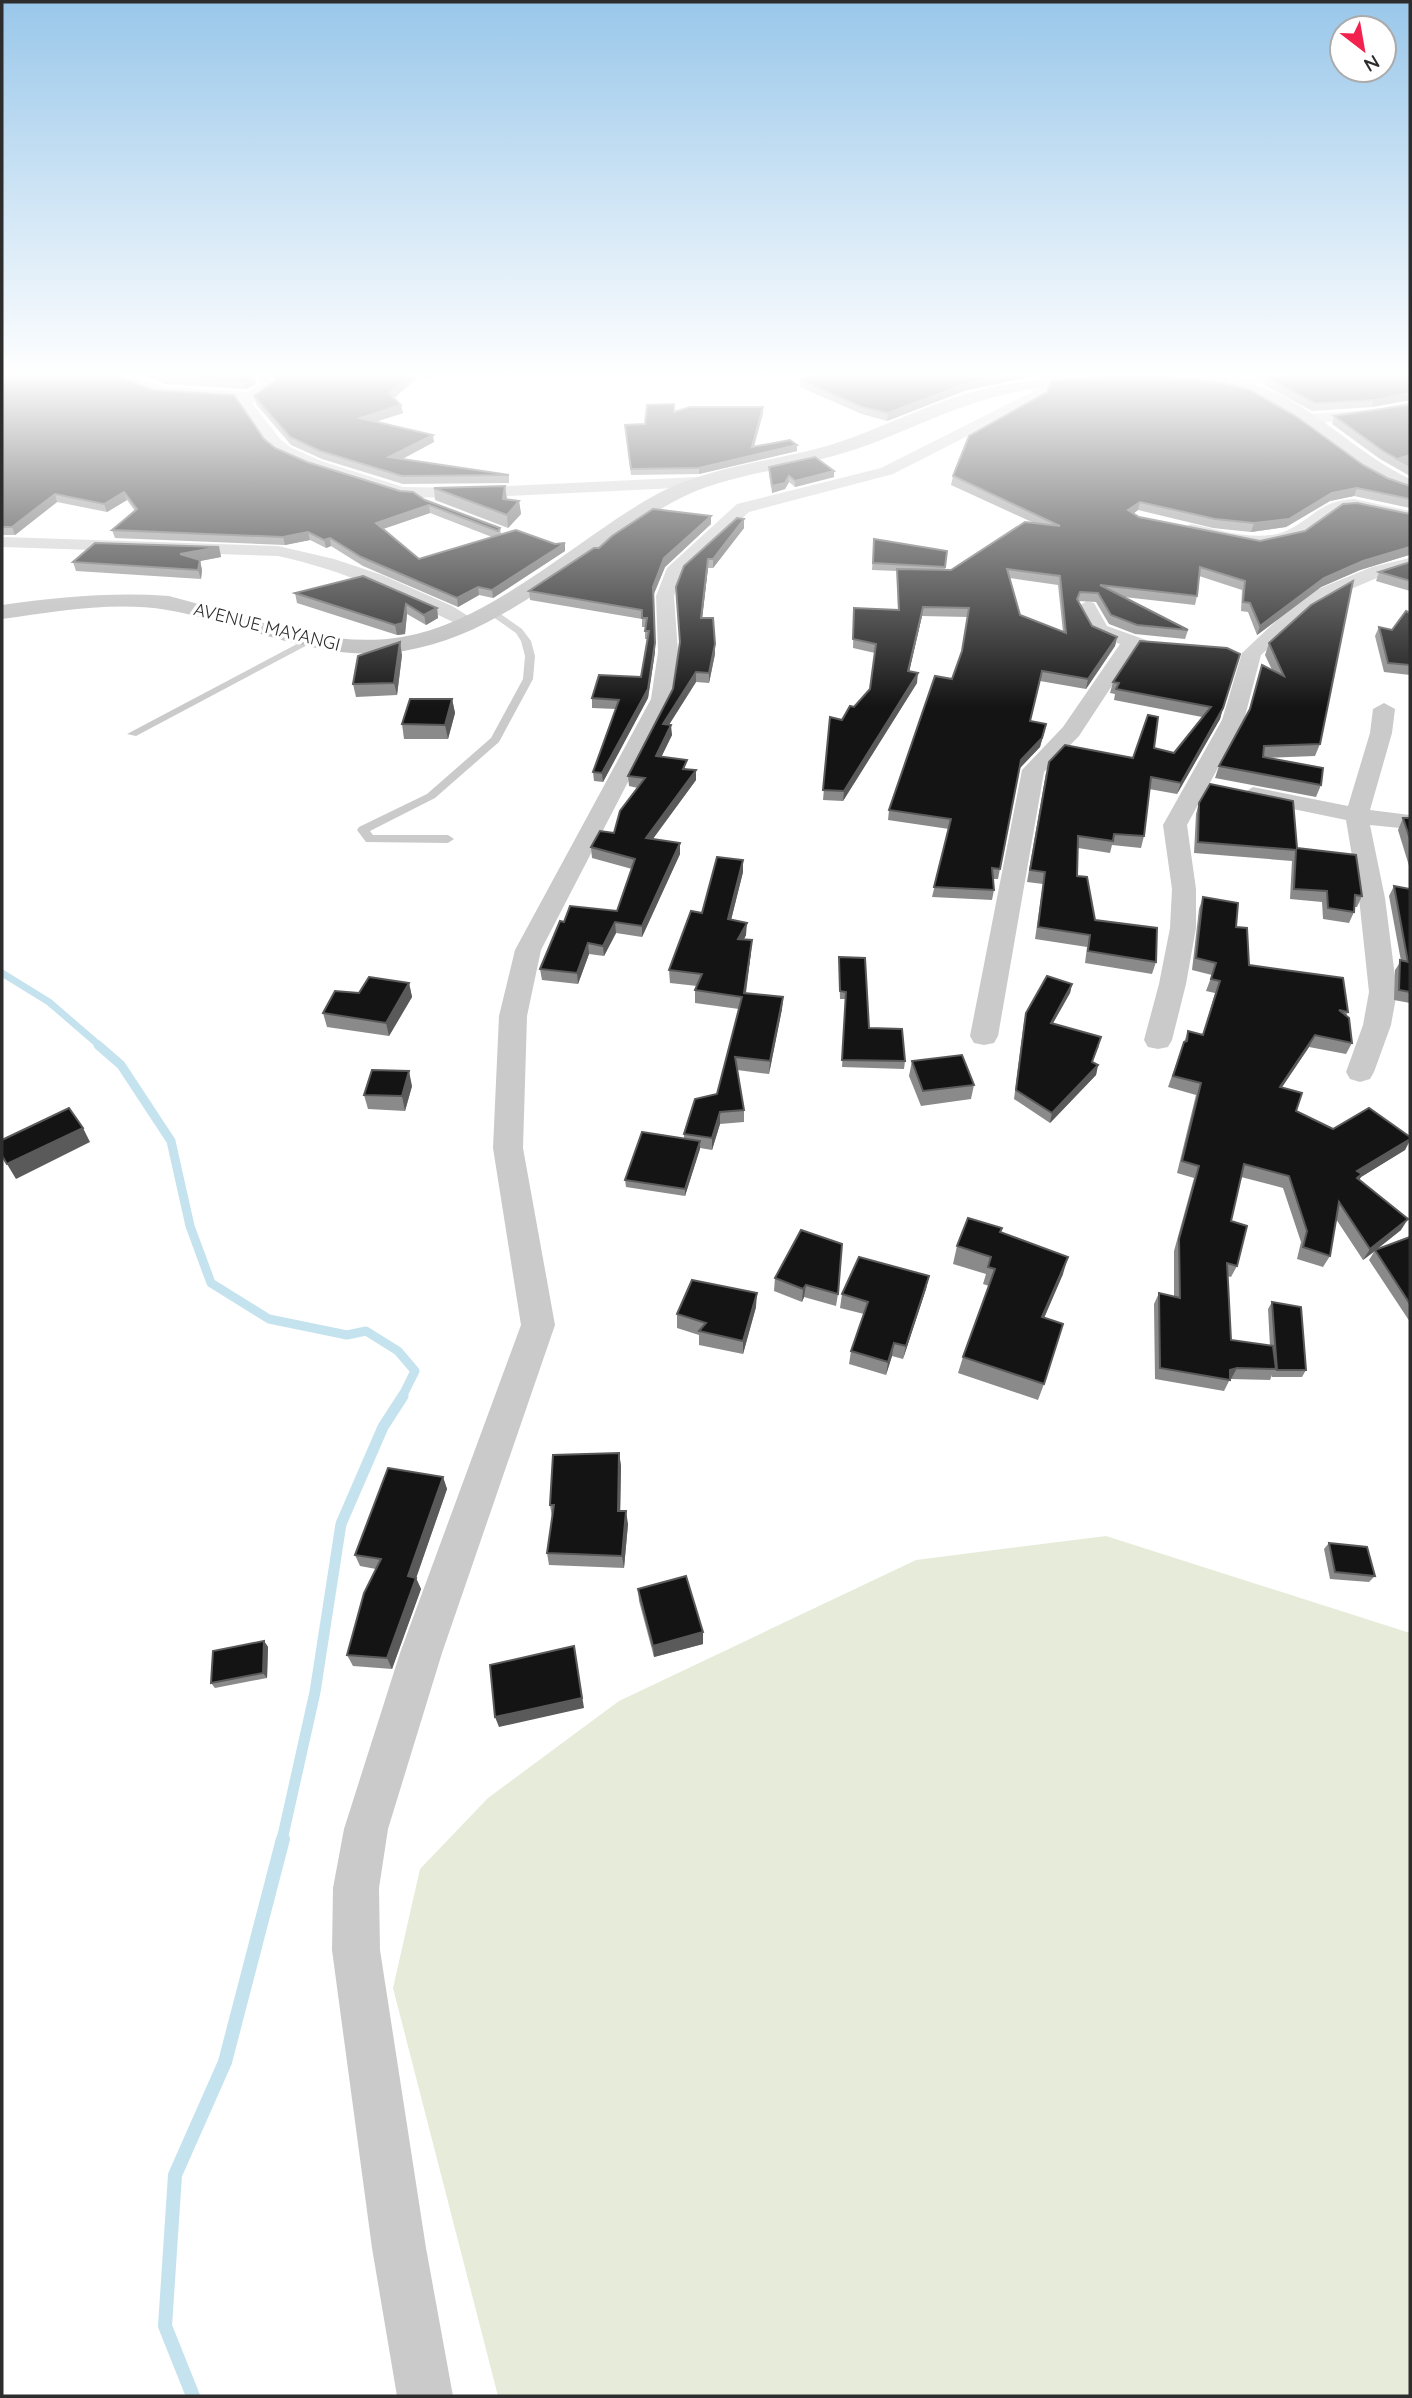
<svg xmlns="http://www.w3.org/2000/svg" width="1412" height="2398" font-family="Quicksand,sans-serif">
<style>
.green{fill:#e6ecd9}
.lines{fill:none;stroke-linecap:round;stroke-linejoin:round}
.stream-far3{stroke:#c4e3ee;stroke-width:7}
.stream-far2{stroke:#c4e3ee;stroke-width:9}
.stream-far1{stroke:#c4e3ee;stroke-width:11}
.stream{stroke:#c4e3ee;stroke-width:14}
.lane{fill:#cacaca;fill-rule:evenodd}
.street{fill:#cacaca;fill-rule:evenodd}
.secondary{fill:#b7b7b7;fill-rule:evenodd}
.wall{fill:#8a8a8a;fill-rule:evenodd}
.shaded-wall{fill:#5a5a5a}
.building{fill:#141414;stroke:#5a5a5a;stroke-width:2;fill-rule:evenodd}
.labels{text-anchor:middle;stroke-width:7;stroke-linejoin:round;paint-order:stroke}
.far-street-label{font-size:18px;fill:#2d2d2d;stroke:#fff}
</style>
<rect width="100%" height="100%" fill="#fff"/>
<!-- green -->
<polygon class="green" points="1106,1536 1410,1633 1410,2396 498,2396 393,1988 420,1869 488,1798 619,1701 916,1560"/>
<g class="lines">
<!-- stream-far3 -->
<polyline class="stream-far3" points="2,973 49,1002 100,1046"/>
<!-- stream-far2 -->
<polyline class="stream-far2" points="98,1045 121,1065 171,1141 190,1226 211,1283 269,1319 347,1335 366,1331 398,1351 415,1371 402,1397"/>
<!-- stream-far1 -->
<polyline class="stream-far1" points="282,1840 315,1692 341,1524 383,1427 403,1396"/>
<!-- stream -->
<polyline class="stream" points="193,2396 165,2326 175,2175 225,2062 283,1839"/>
<!-- lane -->
<g class="lane">
<polygon points="1064,372 1073,372 1045,386 1038,384"/>
<polygon points="1210,372 1217,372 1232,383 1225,385"/>
<polygon points="486,608 492,608 522,629 531,641 535,656 533,679 499,742 435,798 370,831 373,835 448,835 454,839 448,843 366,842 357,830 359,827 427,794 491,738 523,679 525,656 521,641 516,633 486,612"/>
<polygon points="312,636 317,639 315,641 136,736 127,734"/>
</g>
<!-- street -->
<g class="street">
<path d="M114,372H130L140,379L165,387L246,392L260,385L253,372H267L275,387L252,403L280,439L290,447L321,461L403,487L466,488L698,477L706,482L698,487L466,498L402,497L309,467L278,453L268,445L238,403L239,400C199,393 144,407 114,372Z"/>
<polygon points="1281,372 1311,372 1304,376 1233,388 1226,384 1233,380"/>
<polygon points="1042,380 1049,384 1044,397 893,474 749,512 682,574 674,596 678,652 671,699 541,950 527,1016 523,1148 555,1325 442,1653 388,1829 379,1888 380,1950 426,2248 453,2396 397,2396 372,2248 332,1950 333,1888 344,1829 400,1653 521,1325 493,1148 499,1016 515,950 651,699 658,652 656,596 667,568 737,504 881,468 1032,392 1037,381"/>
<polygon points="1410,402 1410,410 1372,418 1307,424 1299,419 1307,414 1372,410"/>
<path d="M1354,499L1410,511V521L1354,509L1339,510L1302,537L1258,547L1191,534L1182,529L1191,524C1223,530 1262,545 1292,528C1317,514 1322,501 1354,499Z"/>
<path d="M2,537L278,546L334,559L382,575L452,606L478,622L468,628L461,626C402,597 343,570 278,556L2,547Z"/>
<polygon points="1410,558 1410,568 1384,575 1332,597 1305,615 1261,655 1244,720 1187,825 1196,889 1196,928 1186,984 1172,1040 1168,1047 1158,1049 1148,1047 1144,1040 1159,984 1170,928 1172,889 1163,825 1222,720 1242,653 1291,607 1318,589 1372,567"/>
<polygon points="1087,601 1094,603 1107,626 1146,640 1149,644 1146,648 1136,649 1079,736 1044,772 998,1036 994,1043 984,1045 974,1043 970,1036 1022,770 1063,727 1120,644 1092,634 1077,607"/>
<polygon points="1384,703 1395,709 1392,733 1370,810 1410,815 1410,829 1370,825 1385,898 1397,992 1391,1025 1374,1072 1370,1079 1360,1082 1350,1079 1346,1072 1363,1025 1369,992 1359,898 1346,820 1245,799 1242,794 1253,787 1348,806 1370,733 1373,709"/>
</g>
<!-- secondary -->
<path class="secondary" d="M1112,372C1170,371 1237,369 1290,400C1332,424 1366,458 1410,479V493C1338,476 1299,401 1221,388C1143,375 1049,379 974,403C928,418 886,441 840,454C784,471 724,474 673,502C584,551 507,634 404,651C321,665 247,623 167,610C113,601 55,612 2,619V605C58,597 113,592 169,596C244,615 324,650 402,637C492,623 579,536 659,493C711,466 771,462 827,446C874,432 918,408 965,394C1013,380 1062,375 1112,372Z"/>
</g>
<!-- wall -->
<g class="wall">
<path d="M2,372L123,378L264,439L275,448L307,462L425,500L500,528L501,534L555,544L565,543V551L493,598L479,595L458,607L363,566L331,546L326,548L310,540L285,545L115,538L112,530L135,511L127,500L107,512L57,502L15,535H2ZM430,513L492,537L419,559L383,529Z"/>
<polygon points="135,372 253,372 256,384 245,389 165,384"/>
<polygon points="268,372 460,372 458,374 435,373 430,378 418,377 394,398 401,405 403,413 375,422 434,442 402,459 509,475 509,483 403,484 322,459 291,445 256,404 254,396 274,382"/>
<polygon points="1223,372 1267,372 1236,377"/>
<polygon points="1410,372 1410,400 1372,407 1312,411 1264,385 1267,378"/>
<polygon points="800,380 964,391 887,421 862,414 800,387"/>
<polygon points="763,407 763,413 754,447 797,445 797,451 699,474 631,475 625,425 645,424 674,412"/>
<polygon points="1334,416 1410,464 1410,476 1380,459 1332,424"/>
<path d="M1363,465L1387,478L1410,486V508L1354,496L1330,501L1286,527L1251,532L1213,528L1138,510L1133,514L1139,517L1260,541L1410,514V556L1409,555L1360,570L1321,587L1257,635L1248,612L1241,611L1242,590L1199,576L1197,596L1195,605L1124,597L1188,630L1185,639L1135,634L1109,624L1096,602L1078,601L1092,626L1117,637L1115,646L1086,689L1040,681L1030,721L1046,724L1044,733L1040,747L1019,769L998,879H993L994,890L992,900L932,897L949,829L888,820L889,810L952,679L962,651L968,617L922,616L909,672L917,683L843,801L823,800L830,717L842,720L870,689L875,653L853,648L854,608L898,610L897,571L872,570L874,539L947,551L945,570H951L1034,523L951,485L953,476ZM1010,578L1058,585L1063,632L1020,615Z"/>
<polygon points="769,467 834,471 834,477 795,487 789,482 785,489 772,493 769,474"/>
<polygon points="434,488 519,501 521,514 508,528 435,500"/>
<polygon points="737,518 744,519 744,528 713,568 708,568 702,618 715,644 715,654 709,683 696,682 669,725 672,735 661,757 687,769 696,780 653,839 680,843 680,854 642,937 616,933 604,956 589,954 578,984 542,980 540,969 564,922 617,911 632,869 592,858 591,847 614,833 638,788 629,786 628,776 673,689 680,645 677,596"/>
<polygon points="711,524 665,567 653,596 655,652 648,698 603,782 594,781 593,772 616,709 592,708 592,698 641,677 647,639 645,639 645,627 642,627 642,619 530,600 529,591 599,548"/>
<polygon points="219,547 221,557 200,561 202,570 201,579 76,571 73,562"/>
<polygon points="1410,562 1410,591 1376,581 1379,572"/>
<polygon points="295,593 437,608 438,618 426,625 407,614 405,634 397,635 297,603"/>
<polygon points="1410,613 1410,675 1384,672 1375,636 1379,627 1392,630"/>
<polygon points="1269,643 1320,744 1315,756 1266,758 1321,785 1316,797 1215,778 1219,766 1249,712 1262,665 1272,670 1265,655"/>
<polygon points="402,655 397,695 356,697 353,684"/>
<polygon points="1113,682 1223,708 1220,719 1177,794 1149,789 1144,836 1141,848 1112,845 1110,853 1078,848 1077,876 1095,920 1156,962 1152,974 1085,963 1087,947 1035,939 1043,884 1027,882 1046,773 1133,758 1154,748 1174,753 1202,717 1114,700 1115,694 1110,693"/>
<polygon points="452,699 455,713 448,739 404,739 402,724"/>
<polygon points="1199,803 1297,848 1362,896 1357,907 1355,907 1354,912 1349,923 1323,919 1322,902 1290,899 1292,861 1194,853 1196,814"/>
<polygon points="1403,818 1410,818 1410,869 1398,830"/>
<polygon points="743,872 731,920 746,935 744,939 751,952 746,993 783,997 782,1009 769,1074 737,1070 744,1110 744,1122 720,1124 712,1150 700,1148 685,1196 626,1187 625,1180 684,1139 684,1134 717,1094 739,1009 695,1003 695,990 697,986 670,983 669,970 702,913"/>
<polygon points="1394,886 1410,889 1410,1003 1394,1000 1395,970 1401,961 1389,896"/>
<polygon points="1203,897 1236,927 1249,965 1348,1012 1346,1016 1352,1043 1346,1054 1309,1047 1282,1087 1296,1111 1333,1129 1410,1137 1410,1141 1405,1150 1361,1177 1359,1180 1401,1230 1376,1250 1410,1237 1410,1322 1369,1260 1374,1252 1363,1260 1336,1219 1330,1256 1323,1267 1297,1259 1301,1242 1283,1188 1241,1177 1231,1221 1237,1266 1231,1277 1227,1276 1231,1340 1270,1346 1268,1309 1272,1302 1306,1370 1302,1377 1272,1377 1272,1375 1270,1380 1231,1379 1230,1379 1224,1391 1155,1379 1154,1304 1159,1293 1174,1297 1174,1251 1194,1178 1177,1173 1196,1095 1168,1087 1188,1031 1203,1035 1215,993 1206,991 1212,975 1192,970 1199,909"/>
<polygon points="839,957 869,1028 905,1061 904,1069 842,1067 846,999 840,999"/>
<polygon points="409,983 412,997 389,1036 327,1027 323,1013 359,993"/>
<polygon points="1072,984 1070,993 1053,1023 1099,1046 1092,1062 1098,1065 1096,1075 1050,1123 1014,1099 1024,1022 1026,1013"/>
<polygon points="912,1061 974,1085 971,1099 921,1106 909,1076"/>
<polygon points="412,1086 405,1111 368,1109 364,1095"/>
<polygon points="801,1230 838,1294 836,1306 804,1297 802,1302 774,1291 775,1278"/>
<polygon points="1001,1232 1063,1274 1044,1318 1044,1384 1038,1400 958,1373 963,1357 989,1286 983,1284 986,1274 953,1264 957,1246"/>
<polygon points="929,1276 926,1289 903,1359 892,1356 886,1375 849,1364 851,1351 864,1314 840,1308 842,1294"/>
<polygon points="756,1307 743,1354 699,1345 699,1335 677,1328 677,1314"/>
<polygon points="619,1453 621,1466 620,1511 628,1524 624,1568 549,1565 547,1553 552,1517 550,1505"/>
<polygon points="443,1477 447,1489 416,1578 421,1589 392,1669 353,1666 347,1655 376,1569 360,1566 355,1555"/>
<polygon points="1329,1543 1375,1576 1369,1582 1330,1579 1324,1549"/>
<polygon points="638,1589 703,1644 654,1657 639,1601"/>
<polygon points="264,1641 268,1647 267,1678 215,1688 211,1683"/>
</g>
<!-- shaded-wall -->
<g class="shaded-wall">
<polygon points="415,372 417,372 418,377 391,401 389,393"/>
<polygon points="429,372 435,372 430,378"/>
<polygon points="1020,372 1054,372 964,391 887,421 888,413 965,384"/>
<polygon points="1237,372 1267,372 1236,377"/>
<polygon points="255,377 256,384 245,389 244,382"/>
<polygon points="1410,393 1410,400 1372,407 1374,400"/>
<polygon points="401,405 403,413 362,426 360,418"/>
<polygon points="763,407 763,413 752,453 752,447"/>
<polygon points="433,435 434,442 391,465 389,457"/>
<polygon points="797,445 797,451 699,474 699,468"/>
<polygon points="1410,455 1410,462 1406,464 1397,459"/>
<polygon points="834,471 834,477 795,487 795,481"/>
<polygon points="789,476 789,482 785,489 772,493 772,486"/>
<polygon points="505,486 507,499 504,512 503,499"/>
<polygon points="1357,488 1354,496 1330,501 1286,527 1251,532 1254,523 1332,493"/>
<polygon points="124,492 127,500 107,512 104,504"/>
<polygon points="55,494 57,502 15,535 12,527"/>
<polygon points="519,501 521,514 508,528 507,515"/>
<polygon points="1140,502 1138,510 1126,519 1128,510"/>
<polygon points="429,505 430,513 377,531 376,523"/>
<polygon points="711,516 711,524 665,567 653,596 653,587 664,558"/>
<polygon points="744,519 744,528 713,568 713,559"/>
<polygon points="308,532 310,540 285,545 283,537"/>
<polygon points="330,538 331,546 326,548 324,540"/>
<polygon points="565,543 565,551 493,598 492,590"/>
<polygon points="219,547 221,557 200,561 202,570 201,579 198,570 180,554"/>
<polygon points="1410,547 1409,555 1360,570 1321,587 1257,635 1260,626 1324,578 1363,561"/>
<polygon points="708,559 708,568 701,628 701,618"/>
<polygon points="478,587 479,595 458,607 457,598"/>
<polygon points="406,604 407,614 405,634 397,635 395,625"/>
<polygon points="923,607 922,616 907,681 908,671"/>
<polygon points="437,608 438,618 426,625 424,615"/>
<polygon points="1117,637 1115,646 1086,689 1088,679"/>
<polygon points="400,642 402,655 397,695 394,683"/>
<polygon points="655,643 655,652 648,698 603,782 602,773"/>
<polygon points="715,644 715,654 709,683 709,673"/>
<polygon points="696,672 696,682 663,734 663,724"/>
<polygon points="918,673 917,683 843,801 844,791"/>
<polygon points="452,699 455,713 448,739 445,725"/>
<polygon points="1223,708 1220,719 1177,794 1181,783"/>
<polygon points="1046,724 1040,747 1019,769 1021,760"/>
<polygon points="671,725 672,735 657,766 656,756"/>
<polygon points="696,770 696,780 646,848 646,838"/>
<polygon points="680,843 680,854 642,937 642,926"/>
<polygon points="743,860 743,872 728,932 728,919"/>
<polygon points="615,922 616,933 604,956 603,946"/>
<polygon points="747,923 746,935 738,951 738,939"/>
<polygon points="752,940 751,952 744,1005 744,993"/>
<polygon points="588,943 589,954 578,984 577,973"/>
<polygon points="409,983 412,997 389,1036 386,1023"/>
<polygon points="1072,984 1070,993 1048,1032 1051,1023"/>
<polygon points="783,997 782,1009 769,1074 770,1061"/>
<polygon points="1315,1035 1309,1047 1274,1099 1280,1087"/>
<polygon points="1098,1065 1096,1075 1050,1123 1052,1113"/>
<polygon points="409,1071 412,1086 405,1111 402,1096"/>
<polygon points="720,1112 720,1124 712,1150 712,1138"/>
<polygon points="83,1128 90,1142 16,1179 7,1164"/>
<polygon points="1410,1139 1405,1150 1361,1177 1355,1186 1357,1171"/>
<polygon points="700,1141 700,1149 685,1196 685,1189"/>
<polygon points="1408,1219 1401,1230 1363,1260 1370,1249"/>
<polygon points="1068,1257 1063,1274 1037,1334 1042,1317"/>
<polygon points="929,1276 926,1289 903,1359 906,1346"/>
<polygon points="806,1285 804,1297 802,1302 803,1289"/>
<polygon points="757,1293 756,1307 743,1354 743,1341"/>
<polygon points="894,1343 892,1356 886,1375 888,1362"/>
<polygon points="1237,1368 1231,1379 1229,1380 1230,1370"/>
<polygon points="619,1453 621,1466 620,1524 618,1511"/>
<polygon points="443,1477 447,1489 413,1587 408,1576"/>
<polygon points="626,1511 628,1524 624,1568 622,1556"/>
<polygon points="416,1578 421,1589 392,1669 387,1658"/>
<polygon points="703,1632 703,1644 654,1657 653,1646"/>
<polygon points="264,1641 268,1647 267,1678 263,1673"/>
<polygon points="576,1658 584,1708 499,1727 495,1717"/>
</g>
<!-- building -->
<g class="building">
<polygon points="2,372 118,372 123,378 153,390 234,395 264,439 275,448 307,462 400,491 413,492 425,500 500,528 498,531 429,505 376,523 419,559 516,530 555,544 565,543 492,590 478,587 457,598 361,557 330,538 324,540 308,532 283,537 112,530 137,509 124,492 104,504 55,494 12,527 2,527"/>
<polygon points="151,372 253,372 255,377 244,382 163,377"/>
<polygon points="271,372 415,372 389,393 401,405 360,418 433,435 389,457 509,475 402,476 320,451 290,437 254,396 276,380"/>
<polygon points="819,372 1020,372 965,384 888,413 862,407 800,380"/>
<polygon points="1302,372 1410,372 1410,393 1374,400 1315,403 1267,378"/>
<path d="M1162,376L1223,383L1250,390L1297,417L1363,465L1387,478L1410,486V499L1357,488L1332,493L1289,519L1254,523L1215,519L1140,502L1128,510L1139,517L1260,541L1305,531L1343,504L1357,503L1410,514V547L1363,561L1324,578L1260,626L1250,603L1243,602L1245,581L1200,567L1197,596L1100,585L1188,630L1137,625L1111,615L1098,593L1080,592L1077,599L1092,626L1117,637L1088,679L1042,671L1030,721L1046,724L1042,738L1021,760L1000,869L992,868L994,890L934,887L951,819L889,810L935,676L952,679L962,651L969,608L923,607L908,671L918,673L844,791L823,790L830,717L842,720L850,706L854,707L870,689L876,644L853,639L854,608L899,610L897,569L951,570L1025,522L1060,526L953,476L969,436L1047,392L1051,381L1098,377ZM1007,569L1060,576L1066,633L1020,615Z"/>
<polygon points="674,404 674,412 690,407 763,407 752,447 790,440 797,445 699,468 631,469 625,425 645,424 647,405"/>
<polygon points="1410,405 1410,455 1397,459 1410,464 1410,466 1383,451 1334,416"/>
<polygon points="815,457 834,471 795,481 789,476 785,483 772,486 769,467"/>
<polygon points="505,486 503,499 519,501 507,515 434,488"/>
<polygon points="653,509 711,516 664,558 653,587 655,643 648,689 602,773 593,772 619,700 592,698 599,675 641,677 649,631 645,631 647,618 642,618 642,610 529,591 594,548 599,548 612,536"/>
<polygon points="737,518 744,519 713,559 708,559 701,618 713,618 715,644 709,673 696,672 663,724 671,725 656,756 687,760 683,769 696,770 646,838 680,843 642,926 615,922 603,946 588,943 577,973 540,969 560,921 564,922 570,906 617,911 635,859 591,847 600,831 614,833 620,811 645,778 628,776 673,689 680,642 676,587 684,566"/>
<polygon points="874,539 947,551 945,567 873,563"/>
<polygon points="95,543 219,547 180,554 200,560 198,570 73,562"/>
<polygon points="1410,562 1410,581 1379,572"/>
<polygon points="363,576 437,608 424,615 406,604 403,623 395,625 295,593"/>
<polygon points="1353,581 1320,744 1264,746 1263,757 1323,768 1321,785 1219,766 1250,709 1262,665 1284,676 1269,643 1311,605"/>
<polygon points="1406,611 1410,613 1410,665 1388,663 1379,627 1392,630"/>
<polygon points="1140,641 1227,648 1240,654 1223,708 1181,783 1151,777 1144,836 1114,834 1113,841 1078,836 1077,876 1087,877 1095,920 1157,928 1156,962 1088,951 1090,935 1038,927 1045,872 1030,870 1049,762 1065,745 1133,758 1148,715 1158,717 1154,748 1174,753 1211,707 1116,689 1119,683 1113,682"/>
<polygon points="400,642 394,683 353,684 358,656"/>
<polygon points="410,699 452,699 445,725 402,724"/>
<polygon points="1210,784 1293,801 1297,848 1356,855 1362,896 1355,895 1354,912 1328,908 1327,891 1294,889 1296,850 1198,842 1199,803"/>
<polygon points="1403,818 1410,818 1410,839"/>
<polygon points="717,857 743,860 728,919 747,923 738,939 752,940 744,993 783,997 770,1061 735,1057 744,1110 720,1112 712,1138 684,1134 695,1099 717,1094 742,997 695,990 702,974 669,970 691,911 702,913"/>
<polygon points="1394,886 1410,889 1410,992 1399,990 1400,960 1408,962"/>
<polygon points="1203,897 1238,903 1236,927 1247,928 1249,965 1343,978 1348,1012 1339,1010 1349,1018 1352,1043 1315,1035 1280,1087 1302,1093 1296,1111 1333,1129 1369,1108 1410,1137 1410,1139 1357,1171 1362,1174 1357,1178 1408,1219 1370,1249 1339,1202 1330,1256 1303,1247 1307,1231 1289,1176 1244,1164 1231,1221 1247,1226 1237,1266 1227,1263 1231,1340 1273,1346 1276,1369 1237,1368 1230,1370 1230,1380 1160,1368 1159,1293 1180,1298 1179,1239 1199,1166 1182,1161 1201,1083 1173,1076 1184,1042 1187,1041 1188,1031 1203,1035 1220,981 1211,979 1216,963 1196,958"/>
<polygon points="839,957 865,958 869,1028 902,1029 905,1061 842,1060 846,992 840,991"/>
<polygon points="1047,976 1072,984 1051,1023 1101,1037 1092,1062 1098,1065 1052,1113 1016,1090 1026,1013"/>
<polygon points="369,977 409,983 386,1023 323,1013 335,991 359,993"/>
<polygon points="962,1055 974,1085 923,1091 912,1061"/>
<polygon points="372,1070 409,1071 402,1096 364,1095"/>
<polygon points="69,1108 83,1128 7,1164 2,1156 2,1140"/>
<polygon points="642,1132 700,1141 685,1189 625,1180"/>
<polygon points="968,1218 1002,1228 1000,1232 1068,1257 1042,1317 1063,1324 1044,1384 963,1357 995,1269 988,1267 991,1257 957,1246"/>
<polygon points="801,1230 842,1244 838,1294 806,1285 803,1289 775,1278"/>
<polygon points="1410,1237 1410,1304 1375,1250"/>
<polygon points="859,1257 929,1276 906,1346 894,1343 888,1362 851,1351 868,1302 842,1294"/>
<polygon points="692,1280 757,1293 743,1341 699,1331 706,1323 677,1314"/>
<polygon points="1272,1302 1301,1307 1306,1370 1277,1370"/>
<polygon points="619,1453 618,1511 626,1511 622,1556 547,1553 554,1505 550,1505 553,1455"/>
<polygon points="388,1468 443,1477 408,1576 416,1578 387,1658 347,1655 364,1593 381,1559 355,1555"/>
<polygon points="1329,1543 1367,1547 1375,1576 1335,1572"/>
<polygon points="686,1576 703,1632 653,1646 638,1589"/>
<polygon points="264,1641 263,1673 211,1683 213,1651"/>
<polygon points="574,1646 582,1698 495,1717 490,1665"/>
</g>
<!-- sky -->
<linearGradient id="sky" x2="0" y2="1"><stop stop-color="#99c7ea"/><stop offset="0.53" stop-color="#fff"/><stop offset="1" stop-color="#fff" stop-opacity="0"/></linearGradient>
<rect width="1412" height="707" fill="url(#sky)"/>
<g class="labels">
<!-- far-street labels -->
<g class="far-street-label">
<text transform="translate(267 627) rotate(14)" y="6">AVENUE MAYANGI</text>
</g>
</g>
<!-- border -->
<rect width="1412" height="2398" fill="none" stroke="#2d2d2d" stroke-width="7"/>
<!-- north arrow -->
<g transform="translate(1363 49) rotate(149)"><circle r="33" fill="#ffffff" stroke="#ababab" stroke-width="2"/>
<path d="M0-5L12 26L0 18L-12 26Z" fill="#f2214e"/>
<text y="-10" font-size="19" font-weight="bold" text-anchor="middle" fill="#2d2d2d">N</text>
</g>
</svg>
